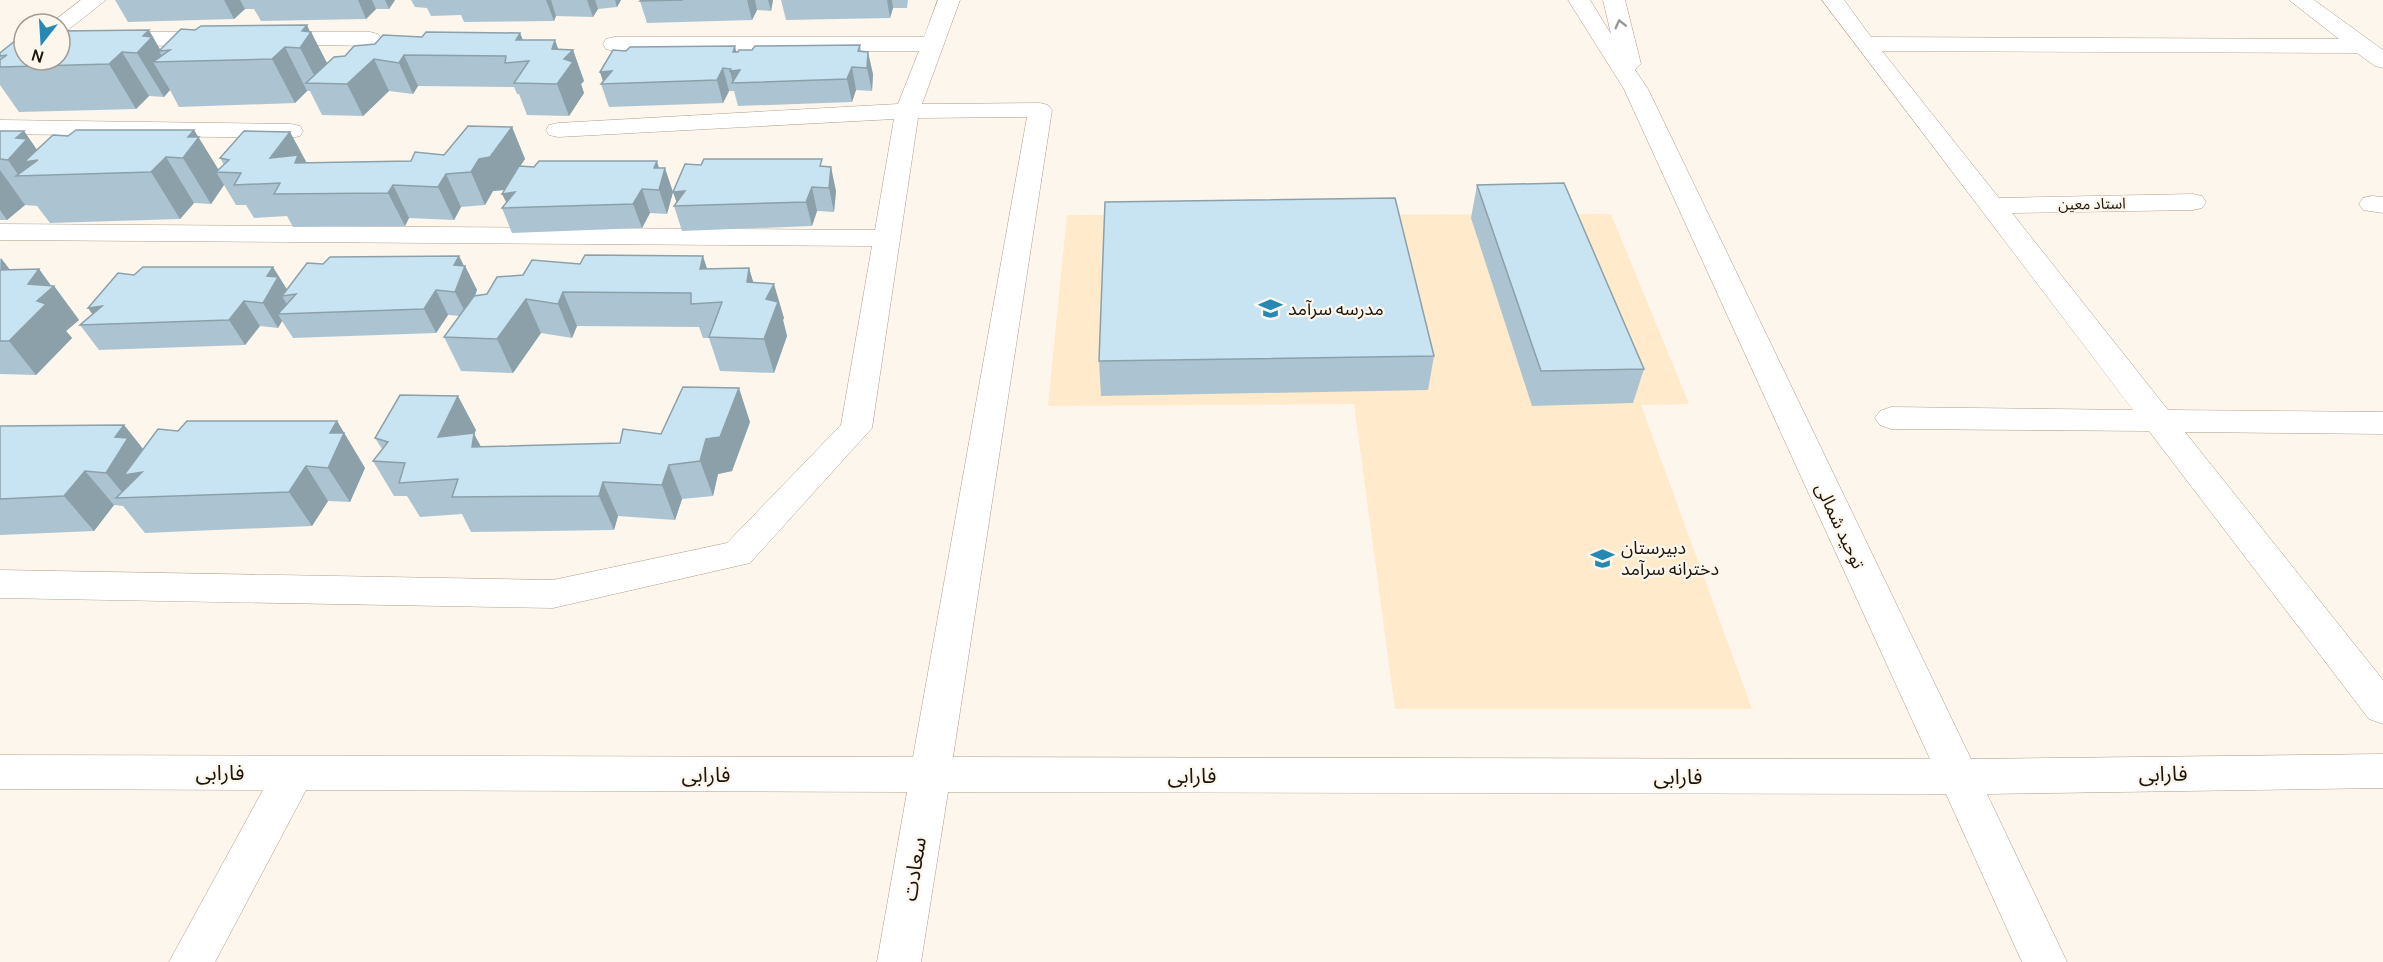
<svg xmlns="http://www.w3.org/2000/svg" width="2383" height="962" font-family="Manrope,'Noto Sans Arabic',sans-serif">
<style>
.built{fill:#ffeacb}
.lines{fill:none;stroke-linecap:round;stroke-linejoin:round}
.minor-casing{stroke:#ad9e88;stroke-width:1}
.minor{fill:#fff;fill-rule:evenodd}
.wall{fill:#acc4d1}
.shaded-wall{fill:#8ca0aa}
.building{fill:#c8e4f3;stroke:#8ca0aa;stroke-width:1.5}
.oneway{stroke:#989692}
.labels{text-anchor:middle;stroke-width:4.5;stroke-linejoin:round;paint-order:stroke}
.far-street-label{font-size:15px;fill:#1b150d;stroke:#fdf6ed}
.poi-label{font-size:18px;fill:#1b150d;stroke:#fdf6ed;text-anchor:start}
.street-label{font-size:18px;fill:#1b150d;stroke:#fdf6ed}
.near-street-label{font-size:21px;fill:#1b150d;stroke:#fdf6ed}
</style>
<rect width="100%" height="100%" fill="#fdf6ed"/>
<!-- built -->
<polygon class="built" points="1611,214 1689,404 1641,405 1752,709 1395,709 1354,404 1048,406 1067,215"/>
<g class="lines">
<defs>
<g id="minor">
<polygon points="81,0 106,0 68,30 60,31 215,32 223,34 226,39 223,44 215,46 60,45 60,24 50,24"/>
<polygon points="938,0 960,0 922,104 1040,103 1048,105 1052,110 953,757 1930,759 1624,89 1568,0 1590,0 1611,34 1603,0 1625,0 1641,64 1635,70 1648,89 1971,759 2383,754 2383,788 1987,794 2067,962 2022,962 1946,794 948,792 921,962 877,962 907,792 306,790 215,962 169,962 263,790 0,789 0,755 913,757 1027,117 918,118 872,428 750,563 553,608 0,598 0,570 553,580 727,543 841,425 872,246 0,240 0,224 875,230 894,119 558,137 549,135 546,130 549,125 558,123 898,104 919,51 614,51 606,49 603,44 606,39 614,37 924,37"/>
<polygon points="1822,0 1844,0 1871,37 2339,39 2289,0 2314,0 2383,50 2383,68 2375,66 2357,53 1882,51 1999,198 2193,194 2202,196 2206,202 2202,208 2193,210 2012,213 2168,410 2383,412 2383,434 2185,432 2383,680 2383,724 2369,719 2149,431 1891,429 1880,425 1875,418 1880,411 1891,407 2133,410"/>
<polygon points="270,32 370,32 378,34 381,39 378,44 370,46 262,44 259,39 262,34"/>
<polygon points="0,120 291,124 300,126 303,131 300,136 291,138 0,134"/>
<polygon points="2372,196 2383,197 2383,213 2363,210 2359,204 2363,198"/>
</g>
</defs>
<!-- minor casing -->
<use href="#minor" class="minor-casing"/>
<!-- minor -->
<use href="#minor" class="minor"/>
</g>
<!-- wall -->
<g class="wall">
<polygon points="115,0 395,0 389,9 376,9 366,19 261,21 254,9 245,9 234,19 128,22"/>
<polygon points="411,0 621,0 617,7 598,9 593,17 556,16 554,21 464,22 461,15 431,16 427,8 415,7"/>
<polygon points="641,0 773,0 771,11 757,10 752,20 647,23 640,1"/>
<polygon points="781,0 908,0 907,8 893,8 890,18 786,20"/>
<polygon points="307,25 310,31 311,32 327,63 375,44 422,37 520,33 523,40 558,49 573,50 584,81 581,84 584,93 569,116 527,115 519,94 517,94 514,87 418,86 413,94 389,91 363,116 322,115 310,91 307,91 295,103 179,107 170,90 164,97 149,96 136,109 19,112 0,85 0,53 24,60 60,31 160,49 195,30"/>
<polygon points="860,45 861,51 873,74 872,91 856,90 852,102 738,106 734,91 729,91 723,103 609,107 601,84 603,81 600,72 626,51 736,52 752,50"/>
<polygon points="512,127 525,159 520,166 534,167 659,168 673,192 667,214 650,213 642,228 512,233 502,208 506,203 511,180 504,190 493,191 485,205 461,207 454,220 409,218 405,226 293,227 287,216 254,218 246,205 236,205 224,185 211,204 194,203 180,219 50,223 37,206 25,205 7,220 0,220 0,131 24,131 37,150 68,136 194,130 218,170 224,165 220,158 290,132 307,163 411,161 444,155"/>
<polygon points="701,165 823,167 836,191 834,212 817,211 812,226 682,231 674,206 677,203 673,192"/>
<polygon points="1477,185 1644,369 1633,403 1532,406 1471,218"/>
<polygon points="459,256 464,266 465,266 477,290 475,296 487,294 523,275 580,264 707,269 749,268 753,283 784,318 783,320 787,336 774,373 720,371 709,338 703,338 699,327 577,326 572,338 541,333 513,373 461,371 444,337 460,316 448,315 436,333 293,338 282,321 278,328 260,326 245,345 99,350 80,325 287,290 323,264"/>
<polygon points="0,258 10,270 39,269 51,286 54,286 79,320 66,331 72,338 36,375 0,374"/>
<polygon points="1434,356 1428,390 1101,396 1099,361"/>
<polygon points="337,421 365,468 350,502 328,501 312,526 145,533 123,506 114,505 94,531 0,535 0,426 124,425 143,449 178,431"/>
<polygon points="750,422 732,471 718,474 713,496 682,499 675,520 618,516 614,530 471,532 462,514 420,517 407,496 394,496 373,461 382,449 375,438 476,430 474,434 481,447 620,443 661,434"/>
</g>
<!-- shaded-wall -->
<g class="shaded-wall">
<polygon points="224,0 240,0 245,9 234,19"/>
<polygon points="358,0 372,0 376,9 366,19"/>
<polygon points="385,0 395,0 389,9"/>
<polygon points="546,0 551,0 556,16 554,21"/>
<polygon points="587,0 595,0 598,9 593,17"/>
<polygon points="615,0 621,0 617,7"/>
<polygon points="747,0 755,0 757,10 752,20"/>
<polygon points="768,0 773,0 771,11"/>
<polygon points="887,0 892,0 893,8 890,18"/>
<polygon points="307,25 310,33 311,32 333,75 318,83 300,48 302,31"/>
<polygon points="149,30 161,51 159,51 165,62 153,62 170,90 164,97 137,53 143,36"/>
<polygon points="520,33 532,63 516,40"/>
<polygon points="555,40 566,71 564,59 573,50 584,81 581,84 584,93 569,116 557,84 552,49"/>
<polygon points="735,46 740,69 733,83 730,71 738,70 733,52"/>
<polygon points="285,47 307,91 295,103 272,59"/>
<polygon points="122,52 149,96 136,109 109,64"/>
<polygon points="868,52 873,74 872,91 867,68"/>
<polygon points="404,55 418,86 413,94 399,63"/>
<polygon points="374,59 389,91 363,116 347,84"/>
<polygon points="852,67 856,90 852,102 847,79"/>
<polygon points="723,68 729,91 723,103 717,80"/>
<polygon points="612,71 604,84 600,72"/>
<polygon points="512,127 525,159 504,190 493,191 485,205 471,172 479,159"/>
<polygon points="194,130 220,172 216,172 224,185 211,204 183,158 188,137"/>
<polygon points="24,131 54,175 19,176 8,160 16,138"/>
<polygon points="290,132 307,164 305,168 270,158"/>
<polygon points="166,157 194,203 180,219 151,172"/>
<polygon points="657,161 662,178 665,168 673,192 667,214 659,190 654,168"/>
<polygon points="831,167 836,191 834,212 829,188"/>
<polygon points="0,170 25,205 7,220 0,210"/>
<polygon points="446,174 461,207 454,220 438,187"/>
<polygon points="393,185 409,218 405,226 388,193"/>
<polygon points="812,187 817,211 812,226 806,202"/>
<polygon points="642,189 650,213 642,228 633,204"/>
<polygon points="685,191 678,206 673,192"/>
<polygon points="515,192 509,208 502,194"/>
<polygon points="459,256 465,268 465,266 477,290 467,316 455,292 454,265"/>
<polygon points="703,256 714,290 700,269"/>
<polygon points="1,258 26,291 0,285"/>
<polygon points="273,267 288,291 282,296 289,308 278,314 282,321 278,328 263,303 267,276"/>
<polygon points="749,268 759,301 747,282"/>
<polygon points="39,269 52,287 54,286 79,320 66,331 72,338 36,375 9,341 37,301 28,284"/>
<polygon points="774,284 784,318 783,320 787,336 774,373 764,339 766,299"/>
<polygon points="436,290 448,315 436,333 424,309"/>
<polygon points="563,292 577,326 572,338 558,304"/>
<polygon points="526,299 541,333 513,373 497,339"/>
<polygon points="244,301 260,326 245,345 229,320"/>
<polygon points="102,306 100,325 88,308"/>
<polygon points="739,388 750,422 732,471 718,474 713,496 700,461 706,439"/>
<polygon points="458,396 476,430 474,434 492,467 438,437"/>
<polygon points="337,421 365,468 350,502 328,468 330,433"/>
<polygon points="124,425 151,459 127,498 106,473 115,437"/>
<polygon points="669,465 682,499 675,520 662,485"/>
<polygon points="306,466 328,501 312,526 289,492"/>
<polygon points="85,471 114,505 94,531 64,496"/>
<polygon points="603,482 618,516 614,530 599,496"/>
</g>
<!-- building -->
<g class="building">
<polygon points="641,0 683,0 640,1"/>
<polygon points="307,25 302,31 311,32 300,48 285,47 272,59 153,62 170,50 159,51 181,29 195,30 201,26"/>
<polygon points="149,30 143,36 152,37 137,53 122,52 109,64 0,67 0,60 7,55 0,56 0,53 22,35 24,35 24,60 60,60 60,31"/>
<polygon points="426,32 520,33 516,40 555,40 552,49 573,50 564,59 573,62 557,84 514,83 529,61 505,63 506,56 404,55 399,63 374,59 347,84 306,83 334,57 345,56 354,46 375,44 383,35 422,37"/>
<polygon points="860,45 858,51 868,52 867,68 852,67 847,79 732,83 740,70 730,71 731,69 723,68 717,80 601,84 612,71 600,72 613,50 626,51 630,47 735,46 733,52 738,52 739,50 752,50 755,46"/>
<polygon points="468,126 512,127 490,157 479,159 471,172 446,174 438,187 393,185 388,193 274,194 280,183 234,185 241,173 216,172 229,160 220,158 244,131 290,132 270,158 298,155 295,163 411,161 415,152 444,155"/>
<polygon points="76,130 194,130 188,137 199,137 183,158 166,157 151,172 16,176 38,160 24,162 53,135 68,136"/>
<polygon points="0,131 24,131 16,138 27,139 8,160 0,159"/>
<polygon points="704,159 822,159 820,166 831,167 829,188 812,187 806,202 674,206 685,191 673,192 685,164 701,165"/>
<polygon points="539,161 657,161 654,168 665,168 659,190 642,189 633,204 502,208 515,192 502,194 519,166 534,167"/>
<polygon points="1564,183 1644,369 1541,371 1477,185"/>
<polygon points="1395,198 1434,356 1099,361 1105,202"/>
<polygon points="585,255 703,256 700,269 749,268 747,282 774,284 766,299 778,302 764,339 709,337 722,302 691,304 691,293 563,292 558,304 526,299 497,339 444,337 474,296 487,294 497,277 523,275 532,260 580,264"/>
<polygon points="459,256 454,265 465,266 455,292 436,290 424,309 278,314 296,294 282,296 307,263 323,264 330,257"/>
<polygon points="143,267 273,267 267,276 278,277 263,303 244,301 229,320 80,325 102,306 88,308 118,273 134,275"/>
<polygon points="39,269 28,284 54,286 37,301 46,304 9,341 0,341 0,270"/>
<polygon points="683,387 739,388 720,437 706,439 700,461 669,465 662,485 603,482 599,496 452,497 458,479 399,483 405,463 373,461 388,442 375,438 400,395 458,396 438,437 474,433 472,447 620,443 623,429 661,434"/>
<polygon points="187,421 337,421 330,433 344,433 328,468 306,466 289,492 116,498 142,472 124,475 158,429 178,431"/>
<polygon points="124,425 115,437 128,438 106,473 85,471 64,496 0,499 0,426"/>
</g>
<!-- one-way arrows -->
<defs><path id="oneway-chevron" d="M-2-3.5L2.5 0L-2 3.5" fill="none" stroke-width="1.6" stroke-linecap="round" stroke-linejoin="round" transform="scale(1.5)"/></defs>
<use class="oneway" href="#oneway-chevron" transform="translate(1620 24) rotate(-104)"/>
<!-- icons -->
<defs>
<symbol id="school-bare" viewBox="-9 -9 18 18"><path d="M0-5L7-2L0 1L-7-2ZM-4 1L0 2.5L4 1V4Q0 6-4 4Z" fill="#2589b3" stroke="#fdf6ed" stroke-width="2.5" paint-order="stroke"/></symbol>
</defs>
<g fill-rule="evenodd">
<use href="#school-bare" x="1254" y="292" width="33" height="33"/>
<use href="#school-bare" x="1586" y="542" width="33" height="33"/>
</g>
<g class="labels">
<!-- far-street labels -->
<g class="far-street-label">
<text transform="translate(2092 204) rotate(-1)" y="5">استاد معين</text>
</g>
<!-- poi labels -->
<g class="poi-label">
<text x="1288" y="315">مدرسه سرآمد</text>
<text x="1621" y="554">دبیرستان<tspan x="1621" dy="21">دخترانه سرآمد</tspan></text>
</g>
<!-- street labels -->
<g class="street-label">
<text transform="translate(1840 526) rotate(65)" y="6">توحید شمالی</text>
</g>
<!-- near-street labels -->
<g class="near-street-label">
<text x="220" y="780">فارابی</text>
<text transform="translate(2163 774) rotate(-1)" y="7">فارابی</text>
<text x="706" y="782">فارابی</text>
<text x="1192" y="783">فارابی</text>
<text x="1678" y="784">فارابی</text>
<text transform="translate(914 869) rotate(-81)" y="7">سعادت</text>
</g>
</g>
<!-- north arrow -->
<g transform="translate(42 42) rotate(197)"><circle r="28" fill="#fdf6ed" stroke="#a39c93" stroke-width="1.5"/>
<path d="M0-4.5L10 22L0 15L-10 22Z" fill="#2589b3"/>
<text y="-9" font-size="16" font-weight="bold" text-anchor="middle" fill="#1b150d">N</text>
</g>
</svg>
